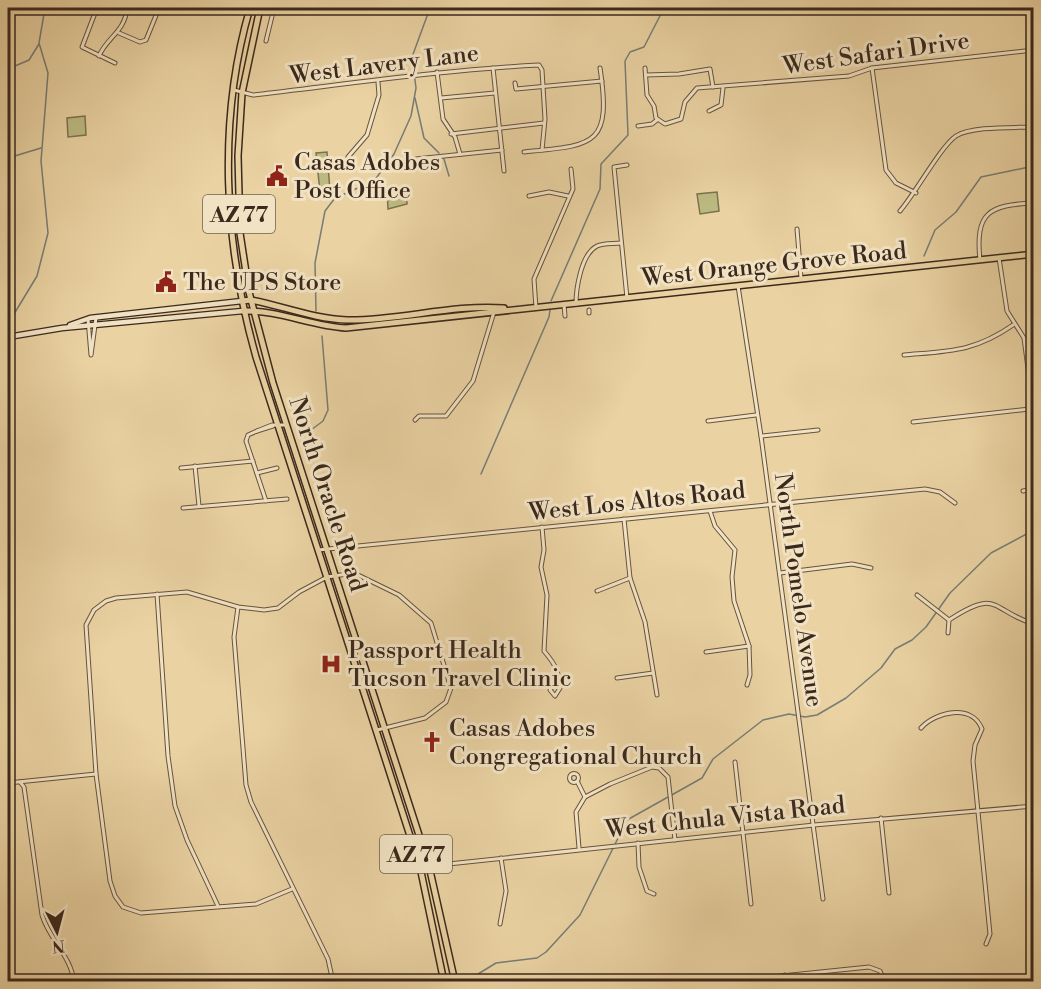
<svg xmlns="http://www.w3.org/2000/svg" width="1041" height="989" font-family="'Libre Bodoni',serif">
<style>
.green{fill:#bcba81;stroke:#7c724f;stroke-width:1.5}
.lines{fill:none;stroke-linecap:round;stroke-linejoin:round}
.stream{stroke:#767d76;stroke-width:1.5}
.minor-casing{stroke:#67533e;stroke-width:5}
.secondary-casing{stroke:#3b291d;stroke-width:7}
.primary-casing{stroke:#3b291d;stroke-width:8}
.trunk-casing{stroke:#3b291d;stroke-width:8}
.minor{stroke:#f1e2c3;stroke-width:3}
.secondary{stroke:#f1e2c3;stroke-width:4.5}
.primary{stroke:#ead2a2;stroke-width:5}
.trunk{stroke:#ead2a2;stroke-width:5}
.labels{text-anchor:middle;stroke-width:6;stroke-linejoin:round;paint-order:stroke}
.shield{fill:#f1e2c3;stroke:#72604f;stroke-width:1.5}
.shield-label{font-size:22px;font-weight:bold;fill:#3b291d}
.street-label{font-size:24px;fill:#3b291d;stroke:#f1e2c3}
.poi-label{font-size:24px;fill:#3b291d;stroke:#f1e2c3;text-anchor:start}
</style>
<rect width="100%" height="100%" fill="#ead2a2"/>
<filter id="stains"><feTurbulence type="fractalNoise" baseFrequency=".00333" numOctaves="4"/><feColorMatrix values="0 0 0 0 .2 0 0 0 0 .09 0 0 0 0 .02 0 0 0 .5 -.17"/></filter>
<radialGradient id="worn" r=".72"><stop offset=".6" stop-color="#630" stop-opacity="0"/><stop offset="1" stop-color="#630" stop-opacity=".3"/></radialGradient>
<!-- green -->
<g class="green">
<polygon points="85,116 86,135 68,137 67,118"/>
<polygon points="327,152 330,191 320,192 316,153"/>
<polygon points="406,186 407,204 388,209 387,189"/>
<polygon points="717,192 719,211 700,214 697,194"/>
</g>
<g class="lines">
<!-- stream -->
<g class="stream">
<polyline points="8,69 29,60 39,44"/>
<polyline points="415,98 424,138 439,153"/>
<polyline points="8,158 41,148"/>
<polyline points="444,159 449,176"/>
<polyline points="924,256 935,230 956,212 981,177 1034,166"/>
<polyline points="551,301 600,189 601,164 628,135 625,61 630,52 644,47 664,8"/>
<polyline points="316,311 315,263 325,211 335,198 374,181 394,154 411,116 416,88 412,57 430,8"/>
<polyline points="8,324 37,276 48,233 41,161 48,73 39,43 45,8"/>
<polyline points="303,436 323,421 328,410 322,336"/>
<polyline points="481,474 549,317 550,310"/>
<polyline points="465,982 496,963 537,958 546,952 580,915 627,820 702,778 713,759 763,720 789,714 805,717 817,715 846,698 881,668 895,649 912,640 926,627 950,593 991,553 1034,530"/>
</g>
<defs>
<g id="minor">
<polyline points="100,8 95,13 82,47 115,63"/>
<polyline points="119,33 140,42 146,40 157,13 156,8"/>
<polyline points="266,41 274,8"/>
<path d="M99,56C107,37 125,32 127,8"/>
<polyline points="493,68 504,171"/>
<polyline points="645,68 647,95 654,106 656,118 665,124 681,119 685,102 697,88 849,76 872,68 1034,50"/>
<polyline points="872,68 886,170 896,183 916,193"/>
<polyline points="437,72 443,119 455,137 460,154"/>
<polyline points="646,75 679,74 710,69 713,87"/>
<polyline points="515,83 516,89 602,81"/>
<path d="M234,90L253,95C348,84 443,70 539,65L542,70L545,119L542,150"/>
<polyline points="441,98 495,93"/>
<polyline points="709,111 721,105 723,88"/>
<polyline points="638,126 652,124 657,120"/>
<polyline points="451,134 544,123"/>
<path d="M524,152C594,145 612,147 600,68"/>
<polyline points="348,157 367,135 379,95 378,82"/>
<polyline points="416,159 502,150"/>
<polyline points="529,196 549,192 568,196"/>
<path d="M900,211C915,194 941,146 956,136C972,126 1013,128 1034,127"/>
<polyline points="797,229 801,278"/>
<polyline points="999,258 1007,311 1024,338 1032,399 1030,409"/>
<path d="M980,260C975,212 989,205 1034,203"/>
<polyline points="738,286 761,436 823,899"/>
<polyline points="627,298 614,167 627,165"/>
<path d="M576,304C576,289 581,254 597,246C603,243 614,244 621,243"/>
<polyline points="564,305 565,316"/>
<polyline points="536,308 534,279 573,189 571,169"/>
<polyline points="589,310 589,313"/>
<polyline points="88,319 91,355 96,318"/>
<path d="M904,355C950,351 974,352 1013,325"/>
<polyline points="415,420 419,416 446,416 473,381 494,312"/>
<polyline points="708,421 756,415"/>
<polyline points="913,422 1030,409"/>
<polyline points="273,426 257,431 272,425 285,425"/>
<polyline points="257,431 248,435 246,441 266,501"/>
<polyline points="761,436 818,430"/>
<polyline points="195,466 199,506"/>
<polyline points="181,468 253,461"/>
<polyline points="257,473 277,468"/>
<polyline points="1023,491 1034,489"/>
<polyline points="183,508 287,499"/>
<polyline points="710,511 715,526 735,550 732,577 734,601 749,646 750,675 747,685"/>
<polyline points="624,519 630,578 645,622 657,695"/>
<path d="M542,527L544,550L541,567L547,595L544,651C555,664 559,671 560,688L555,696L550,690L559,677"/>
<polyline points="318,550 925,489 940,492 955,503"/>
<polyline points="780,573 852,564 871,568"/>
<polyline points="597,591 630,578"/>
<polyline points="157,594 168,756 175,806 187,840 218,906"/>
<polyline points="917,595 949,620"/>
<polyline points="238,607 234,637 246,785 251,802 328,959 333,982"/>
<path d="M948,633L949,620C999,587 991,611 1034,624"/>
<polyline points="706,652 749,646"/>
<polyline points="617,678 653,673"/>
<polyline points="1031,714 1034,714"/>
<path d="M921,728C935,712 972,703 982,729L975,745L973,761L990,934L986,944"/>
<polyline points="735,762 751,904"/>
<circle cx="574" cy="778" r="4.5"/>
<polyline points="577,781 585,797"/>
<path d="M20,782L24,787L42,915C49,939 71,956 74,982"/>
<polyline points="8,783 96,774"/>
<polyline points="881,818 889,893"/>
<polyline points="638,843 639,867 647,891 654,894"/>
<polyline points="579,848 576,812 585,797 610,784 652,767 659,768 668,777 675,840"/>
<polyline points="420,867 814,825 1034,806"/>
<polyline points="292,889 256,904 141,913 123,907 115,896 110,881 96,774 86,625 94,610 106,601 116,598 187,592 238,607 264,610 278,608 299,592 327,577 354,573 399,595 431,623 451,688 446,702 425,718 377,730"/>
<polyline points="500,924 506,891 501,858"/>
<polyline points="785,975 787,982"/>
<polyline points="723,982 869,967 880,971 885,982"/>
</g>
<g id="secondary">
<polyline points="70,325 90,318 242,301"/>
<polyline points="8,337 62,328 243,311"/>
</g>
<g id="primary">
<path d="M242,301L251,300C282,306 315,319 347,320C399,321 452,304 504,308"/>
<path d="M243,311C279,310 311,326 346,328L1034,254"/>
</g>
<g id="trunk">
<path d="M250,8C217,121 224,244 256,357L420,867L444,982"/>
<polyline points="260,8 242,93 238,156 240,233 249,292 273,383 429,866 455,982"/>
</g>
</defs>
<!-- minor casing -->
<use href="#minor" class="minor-casing"/>
<!-- secondary casing -->
<use href="#secondary" class="secondary-casing"/>
<!-- primary casing -->
<use href="#primary" class="primary-casing"/>
<!-- trunk casing -->
<use href="#trunk" class="trunk-casing"/>
<!-- minor -->
<use href="#minor" class="minor"/>
<!-- secondary -->
<use href="#secondary" class="secondary"/>
<!-- primary -->
<use href="#primary" class="primary"/>
<!-- trunk -->
<use href="#trunk" class="trunk"/>
</g>
<!-- icons -->
<defs>
<symbol id="civic-bare" viewBox="-9 -9 18 18"><path d="M-.6-6.5H3V-4.5H.6V-3L4-1V1h2V6H-6V1h2V-1L-.6-3ZM-1.2 2.5V6h2.4V2.5Z" fill="#8f2418" stroke="#f1e2c3" stroke-width="2.5" paint-order="stroke"/></symbol>
<symbol id="hospital-bare" viewBox="-9 -9 18 18"><path d="M-5-5h3v3.5h4V-5h3V5h-3V1.5h-4V5h-3Z" fill="#8f2418" stroke="#f1e2c3" stroke-width="2.5" paint-order="stroke"/></symbol>
<symbol id="church-bare" viewBox="-9 -9 18 18"><path d="M-1.2-6h2.4v3.5h3.3v2.4h-3.3V6h-2.4V-.1h-3.3v-2.4h3.3Z" fill="#8f2418" stroke="#f1e2c3" stroke-width="2.5" paint-order="stroke"/></symbol>
</defs>
<g fill-rule="evenodd">
<use href="#civic-bare" x="262" y="161" width="30" height="30"/>
<use href="#civic-bare" x="151" y="267" width="30" height="30"/>
<use href="#hospital-bare" x="316" y="649" width="30" height="30"/>
<use href="#church-bare" x="417" y="727" width="30" height="30"/>
</g>
<g class="labels">
<!-- shield labels -->
<g class="shield">
<rect x="203" y="195" width="72" height="38" rx="4.5"/>
<rect x="380" y="835" width="72" height="38" rx="4.5"/>
</g>
<g class="shield-label">
<text x="239" y="222">AZ 77</text>
<text x="416" y="862">AZ 77</text>
</g>
<!-- street labels -->
<g class="street-label">
<text transform="translate(876 53) rotate(-8)" y="8">West Safari Drive</text>
<text transform="translate(384 64) rotate(-7)" y="8">West Lavery Lane</text>
<text transform="translate(774 264) rotate(-6)" y="8">West Orange Grove Road</text>
<text transform="translate(328 494) rotate(72)" y="8">North Oracle Road</text>
<text transform="translate(637 501) rotate(-6)" y="8">West Los Altos Road</text>
<text transform="translate(799 590) rotate(82)" y="8">North Pomelo Avenue</text>
<text transform="translate(725 817) rotate(-6)" y="8">West Chula Vista Road</text>
</g>
<!-- poi labels -->
<g class="poi-label">
<text x="294" y="170">Casas Adobes<tspan x="294" dy="28">Post Office</tspan></text>
<text x="183" y="290">The UPS Store</text>
<text x="348" y="658">Passport Health<tspan x="348" dy="28">Tucson Travel Clinic</tspan></text>
<text x="449" y="736">Casas Adobes<tspan x="449" dy="28">Congregational Church</tspan></text>
</g>
</g>
<!-- margin -->
<rect width="1041" height="989" fill="none" stroke="#ead2a2" stroke-width="30"/>
<rect x="9" y="9" width="1023" height="971" fill="none" stroke="#3b291d" stroke-width="3"/>
<rect x="15" y="15" width="1011" height="959" fill="none" stroke="#3b291d" stroke-width="1.5"/>
<!-- north arrow -->
<g transform="translate(57 932) rotate(174)" stroke="#f1e2c3" stroke-width="4.5" paint-order="stroke">
<path d="M0-4.5L10 22L0 15L-10 22Z" fill="#3b291d"/>
<text y="-9" font-size="16" font-weight="bold" text-anchor="middle" fill="#3b291d">N</text>
</g>
<rect width="100%" height="100%" filter="url(#stains)"/>
<rect width="100%" height="100%" fill="url(#worn)"/>
</svg>
